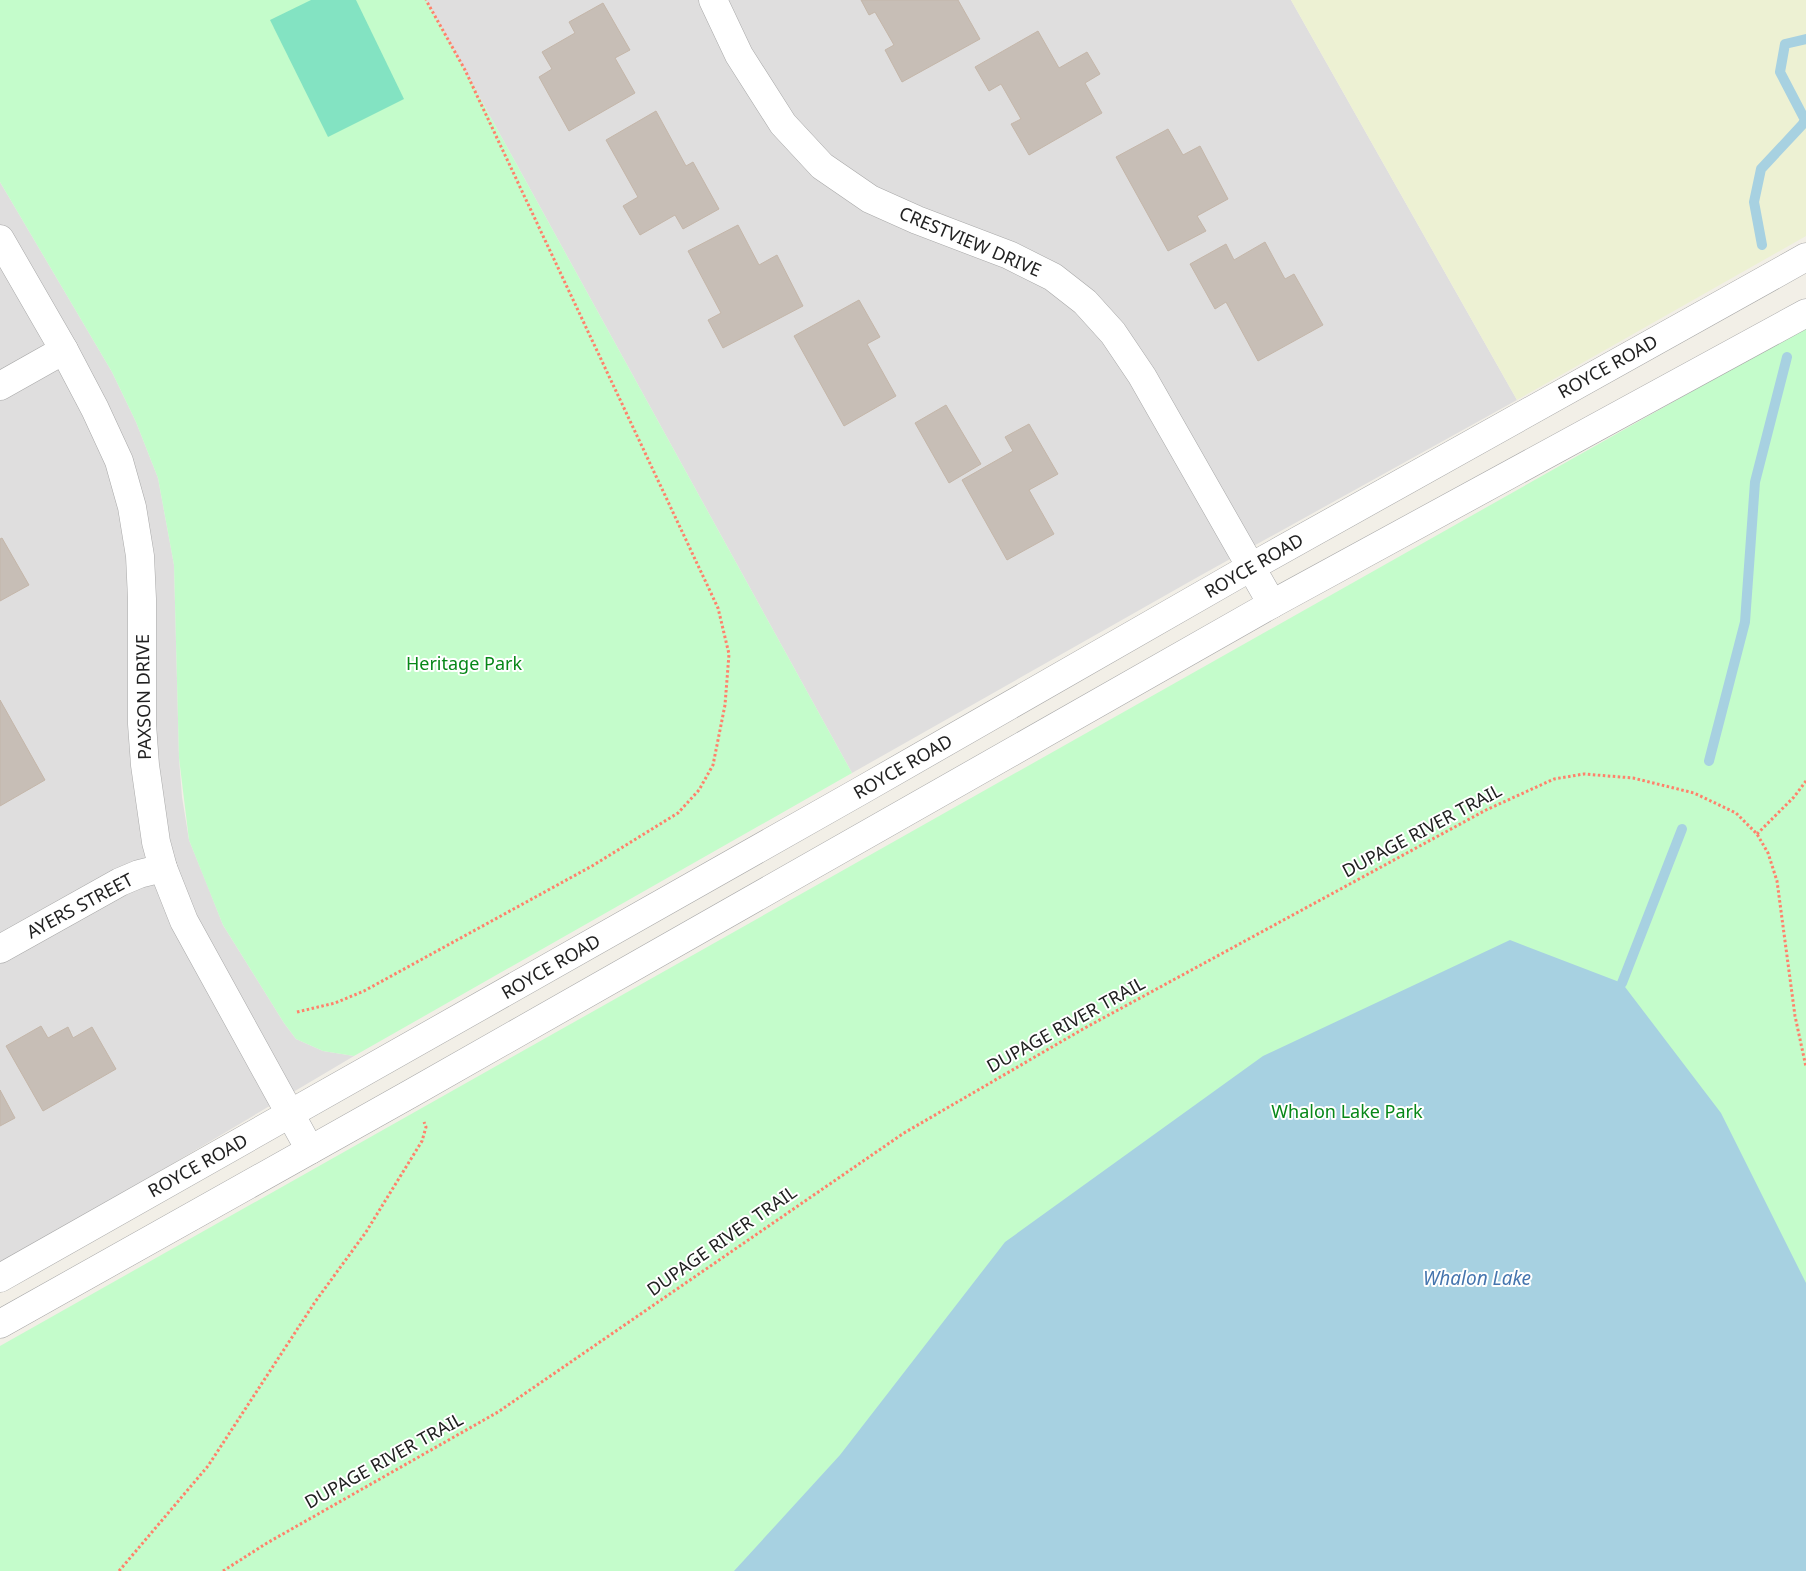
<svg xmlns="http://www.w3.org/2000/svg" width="1806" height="1571" font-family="'Noto Sans',sans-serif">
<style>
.residential{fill:#dfdede}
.farmland{fill:#edf1d3}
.park{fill:#c4fccb}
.pitch{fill:#83e3c2}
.water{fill:#a7d1e1}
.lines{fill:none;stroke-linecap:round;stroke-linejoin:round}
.stream{stroke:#a7d1e1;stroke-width:10}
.building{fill:#c7beb6;stroke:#c4b6a9}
.minor-casing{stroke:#a8a8a8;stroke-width:29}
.path{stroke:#ff816b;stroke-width:3;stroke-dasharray:2.5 2.5;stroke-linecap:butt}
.minor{stroke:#fff;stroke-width:28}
.labels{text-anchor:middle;stroke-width:4;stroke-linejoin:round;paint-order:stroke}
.street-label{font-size:18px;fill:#212121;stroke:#fff}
.park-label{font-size:18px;fill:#078718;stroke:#fff}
.water-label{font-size:19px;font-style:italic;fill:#4575ae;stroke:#fff}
</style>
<rect width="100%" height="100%" fill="#f2efe7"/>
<!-- residential -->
<g class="residential">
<polygon points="426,0 1291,0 1517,400 1196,578 852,773"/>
<polygon points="0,182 112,372 136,422 158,478 174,565 179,758 182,797 189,840 206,882 223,925 284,1023 296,1039 323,1051 354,1056 0,1266"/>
</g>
<!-- farmland -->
<polygon class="farmland" points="1291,0 1806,0 1806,236 1517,400"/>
<!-- park -->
<g class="park">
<polygon points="0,0 426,0 852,773 354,1056 323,1051 296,1039 284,1023 223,925 189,840 179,758 174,565 158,478 136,422 112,372 0,182"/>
<polygon points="1806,327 1806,1571 0,1571 0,1346"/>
</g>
<!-- pitch -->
<polygon class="pitch" points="311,0 356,0 404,99 328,137 270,20"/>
<!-- water -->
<polygon class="water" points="1510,940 1622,983 1721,1113 1806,1283 1806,1571 734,1571 840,1455 1005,1242 1263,1056"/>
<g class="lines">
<!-- stream -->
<g class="stream">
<polyline points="1762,245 1754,202 1761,169 1802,125 1805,120 1780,72 1785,44 1806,39"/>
<polyline points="1709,761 1745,622 1755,482 1787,357"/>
<polyline points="1622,983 1682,829"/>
</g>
</g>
<!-- building -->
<g class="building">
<polygon points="861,0 958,0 980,39 902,82 885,50 894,45 875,12 869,15"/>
<polygon points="603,3 630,50 615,58 635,93 569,131 539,77 552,69 542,52 575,33 569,22"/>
<polygon points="1038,31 1059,68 1087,52 1100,74 1085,83 1102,113 1029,155 1011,124 1021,119 1001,84 989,91 975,67"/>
<polygon points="656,111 686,166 693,162 719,209 683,229 675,215 640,235 623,206 638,197 606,140"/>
<polygon points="1168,129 1183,155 1200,146 1228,199 1197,216 1206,231 1168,251 1116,157"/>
<polygon points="738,225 759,265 777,255 803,306 723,348 708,320 721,313 688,251"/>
<polygon points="1265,242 1285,279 1294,274 1323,325 1258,361 1226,302 1215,309 1190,264 1226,244 1234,260"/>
<polygon points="859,300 880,337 867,344 896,396 844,426 794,336"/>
<polygon points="946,405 981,464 949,483 915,423"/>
<polygon points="1029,424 1058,474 1029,490 1054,534 1007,560 962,480 1013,451 1005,437"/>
<polygon points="2,538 29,585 0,601 0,539"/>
<polygon points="0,700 45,780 0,806"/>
<polygon points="41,1026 48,1038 68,1027 73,1038 92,1027 116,1069 43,1111 6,1046"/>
<polygon points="0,1090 15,1118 0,1126"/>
</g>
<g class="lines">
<defs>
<g id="minor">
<polyline points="713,0 739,55 783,124 822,166 870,199 917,220 1009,255 1053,277 1085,302 1113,333 1142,376 1272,604"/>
<polyline points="0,239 64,350 95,409 119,461 132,507 140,556 142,599 142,724 145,765 156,842 163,868 184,921 310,1150"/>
<polyline points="0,386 64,350"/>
<polyline points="0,949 120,882 139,874 163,868"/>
<polyline points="0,1278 862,790 1251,567 1806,257"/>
<polyline points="0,1324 410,1094 1272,604 1806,313"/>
</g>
</defs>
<!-- minor casing -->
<use href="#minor" class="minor-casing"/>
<!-- path -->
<g class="path">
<polyline points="1757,834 1794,797 1806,781"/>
<polyline points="297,1012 335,1003 364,991 592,866 678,813 699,790 713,765 725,705 729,654 718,608 465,70 426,0"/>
<polyline points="119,1571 208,1466 315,1302 366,1232 422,1141 426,1127 424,1122"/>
<polyline points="223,1571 267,1543 498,1412 904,1133 1083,1029 1486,810 1554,779 1584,774 1633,778 1694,793 1736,813 1757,834 1768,853 1777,881 1795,1016 1806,1067"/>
</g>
<!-- minor -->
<use href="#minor" class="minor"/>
</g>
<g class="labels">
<!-- street labels -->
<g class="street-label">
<text transform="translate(970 242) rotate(23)" y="6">CRESTVIEW DRIVE</text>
<text transform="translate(1608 367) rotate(-29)" y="6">ROYCE ROAD</text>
<text transform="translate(1254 566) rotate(-30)" y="6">ROYCE ROAD</text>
<text transform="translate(144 697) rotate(-91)" y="6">PAXSON DRIVE</text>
<text transform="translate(903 767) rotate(-30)" y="6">ROYCE ROAD</text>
<text transform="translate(1422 831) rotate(-28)" y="6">DUPAGE RIVER TRAIL</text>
<text transform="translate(80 906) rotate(-28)" y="6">AYERS STREET</text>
<text transform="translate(551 967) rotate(-30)" y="6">ROYCE ROAD</text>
<text transform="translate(1066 1025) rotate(-29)" y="6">DUPAGE RIVER TRAIL</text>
<text transform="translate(198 1166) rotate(-29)" y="6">ROYCE ROAD</text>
<text transform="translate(722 1241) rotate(-35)" y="6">DUPAGE RIVER TRAIL</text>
<text transform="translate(384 1461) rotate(-29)" y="6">DUPAGE RIVER TRAIL</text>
</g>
<!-- park labels -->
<g class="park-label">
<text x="464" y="670">Heritage Park</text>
<text x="1347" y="1118">Whalon Lake Park</text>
</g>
<!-- water labels -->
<g class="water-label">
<text x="1477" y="1285">Whalon Lake</text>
</g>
</g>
</svg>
